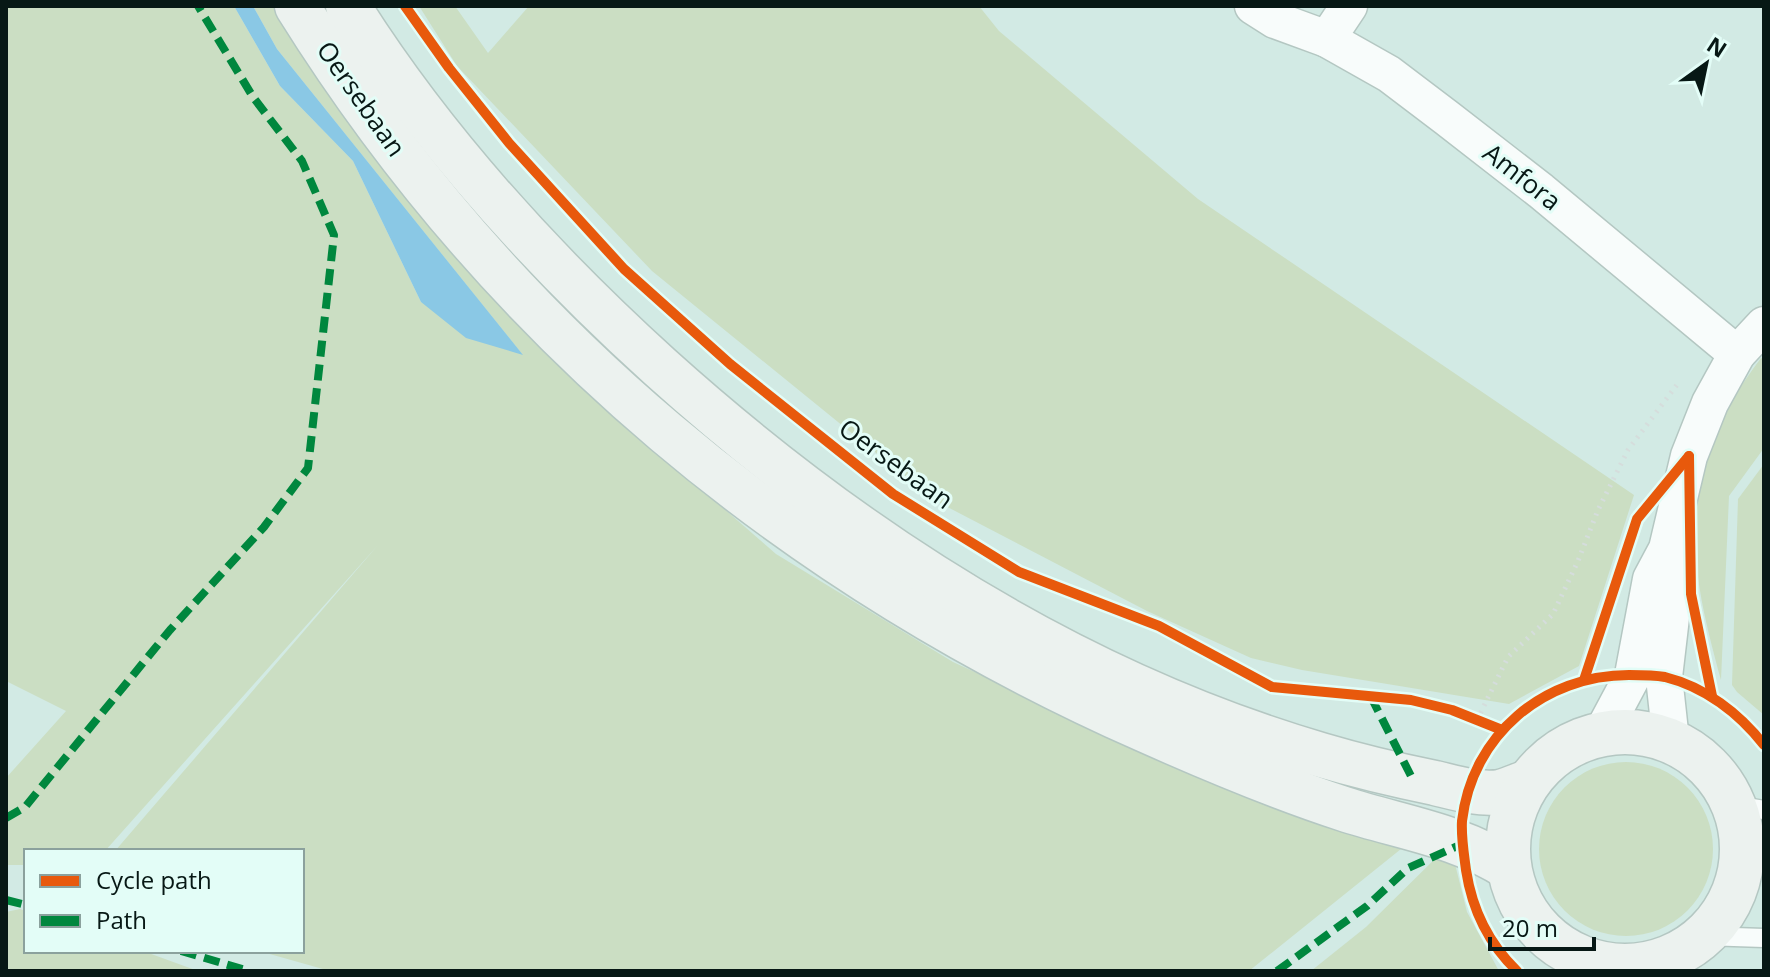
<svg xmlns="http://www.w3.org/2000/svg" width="1770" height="977" font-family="'Open Sans',sans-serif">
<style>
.green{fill:#cbdec3}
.water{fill:#8ac8e5}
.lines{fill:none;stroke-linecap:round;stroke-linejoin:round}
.service-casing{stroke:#b4c7c2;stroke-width:21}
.minor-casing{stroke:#b4c7c2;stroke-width:39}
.secondary-casing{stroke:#b4c7c2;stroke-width:47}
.path{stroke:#d5dddc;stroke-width:5;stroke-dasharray:2 6;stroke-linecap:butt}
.service{stroke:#f8fcfb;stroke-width:18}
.minor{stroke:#f8fcfb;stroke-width:36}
.secondary{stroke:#ecf2ef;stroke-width:44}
.quiet{stroke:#00873e;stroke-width:8;stroke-dasharray:16 8;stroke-linecap:butt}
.cycleway-casing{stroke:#e3fdf7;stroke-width:15}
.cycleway{stroke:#e8590c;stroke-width:10}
.labels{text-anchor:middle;stroke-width:6;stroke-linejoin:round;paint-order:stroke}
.street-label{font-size:26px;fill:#071815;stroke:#e3fdf7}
</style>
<rect width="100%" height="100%" fill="#d2eae4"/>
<!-- green -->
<g class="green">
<polygon points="6,6 234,6 280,86 353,161 421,302 522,354 277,49 253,6 276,6 359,131 545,353 776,554 953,662 1137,746 1401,849 1249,971 330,971 259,951 302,951 302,851 115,851 378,545 105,851 26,851 26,865 6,865 6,778 66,711 6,681"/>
<polygon points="419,6 455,6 488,53 529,6 979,6 999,31 1198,199 1634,495 1579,666 1509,704 1302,670 1251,658 1147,611 934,500 652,271 457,66"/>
<path d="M1761,358L1764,360V448L1729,496L1721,680C1702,609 1686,551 1702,476C1704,465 1705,452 1710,441C1723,411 1742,384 1761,358Z"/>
<polygon points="1764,464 1764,715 1737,692 1732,685 1738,499"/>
<circle cx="1626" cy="849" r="87"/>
<polygon points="1450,844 1467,912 1499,971 1311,971 1366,927"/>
<polygon points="20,909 26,911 26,951 143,951 198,971 6,971 6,912"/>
</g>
<!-- water -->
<polygon class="water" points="234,6 253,6 277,49 523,355 466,338 421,302 353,161 280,86"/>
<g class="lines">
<defs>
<g id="service">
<polyline points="1734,805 1764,810"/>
<polyline points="1704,936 1764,938"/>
</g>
<g id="minor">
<polyline points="1253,6 1275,20 1327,39"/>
<polyline points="1349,6 1327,39 1389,74 1447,118 1541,191 1737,354"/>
<polyline points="1667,551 1675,583 1664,677 1671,741"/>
<polyline points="1602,733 1633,675 1651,579 1667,549 1689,456 1710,403 1737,354 1764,325"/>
</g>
<g id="secondary">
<path d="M297,6C501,333 793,574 1145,730C1210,759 1276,787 1344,809C1399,827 1459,835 1509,868"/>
<path d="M348,6C433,141 542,260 660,367C851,539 1072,682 1321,755C1358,766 1396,775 1435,783C1456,788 1478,795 1500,792C1509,790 1519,785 1528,782"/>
<circle cx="1625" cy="849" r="117"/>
</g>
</defs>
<!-- service casing -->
<use href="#service" class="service-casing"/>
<!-- minor casing -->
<use href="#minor" class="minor-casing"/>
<!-- secondary casing -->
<use href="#secondary" class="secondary-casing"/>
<!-- path -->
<polyline class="path" points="1477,720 1508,657 1553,614 1578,561 1598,510 1628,450 1679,382"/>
<!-- service -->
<use href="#service" class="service"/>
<!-- minor -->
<use href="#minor" class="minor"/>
<!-- secondary -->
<use href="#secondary" class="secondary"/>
<!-- quiet -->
<g class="quiet">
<polyline points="1371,697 1412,778"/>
<polyline points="6,818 25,807 170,630 264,527 308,468 334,235 302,161 253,97 198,6"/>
<polyline points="6,900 26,905"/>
<polyline points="181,951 249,971"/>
<polyline points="1277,971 1367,906 1408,868 1462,844"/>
</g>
<defs>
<g id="cycleway">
<polyline points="405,6 449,68 509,143 624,269 730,364 893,494 1019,572 1159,626 1272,687 1411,700 1452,710 1502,730"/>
<polyline points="1689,456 1691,594 1712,696"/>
<polyline points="1584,680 1637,519 1689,456"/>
<path d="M1517,971C1489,944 1472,909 1466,870C1464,854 1461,838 1462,821C1472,735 1544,675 1629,675C1640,675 1654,675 1665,677C1705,687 1739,713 1764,745"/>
</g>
</defs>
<!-- cycleway casing -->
<use href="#cycleway" class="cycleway-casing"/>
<!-- cycleway -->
<use href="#cycleway" class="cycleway"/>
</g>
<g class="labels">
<!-- street labels -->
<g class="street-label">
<text transform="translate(361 99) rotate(55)" y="9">Oersebaan</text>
<text transform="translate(1522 177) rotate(38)" y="9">Amfora</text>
<text transform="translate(896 464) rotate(36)" y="9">Oersebaan</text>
</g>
</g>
<!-- border -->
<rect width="1770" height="977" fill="none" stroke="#071815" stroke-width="16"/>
<!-- legend -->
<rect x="24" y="849" width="280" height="104" fill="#e3fdf7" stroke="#8ba19d" stroke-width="2"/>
<rect x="40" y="875" width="40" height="12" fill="#e8590c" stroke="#8ba19d" stroke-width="2"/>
<text x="96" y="889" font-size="24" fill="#071815">Cycle path</text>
<rect x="40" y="915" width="40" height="12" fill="#00873e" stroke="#8ba19d" stroke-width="2"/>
<text x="96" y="929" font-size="24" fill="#071815">Path</text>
<!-- north arrow -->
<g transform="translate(1706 64) rotate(33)" stroke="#e3fdf7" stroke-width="6" paint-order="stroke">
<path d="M0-6L14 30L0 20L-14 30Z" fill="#071815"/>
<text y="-12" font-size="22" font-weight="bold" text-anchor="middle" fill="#071815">N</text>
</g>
<!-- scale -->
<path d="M1490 937v12h104v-12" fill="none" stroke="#071815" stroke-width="4"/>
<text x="1502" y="937" font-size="24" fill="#071815" stroke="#e3fdf7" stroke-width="6" paint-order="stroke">20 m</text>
</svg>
